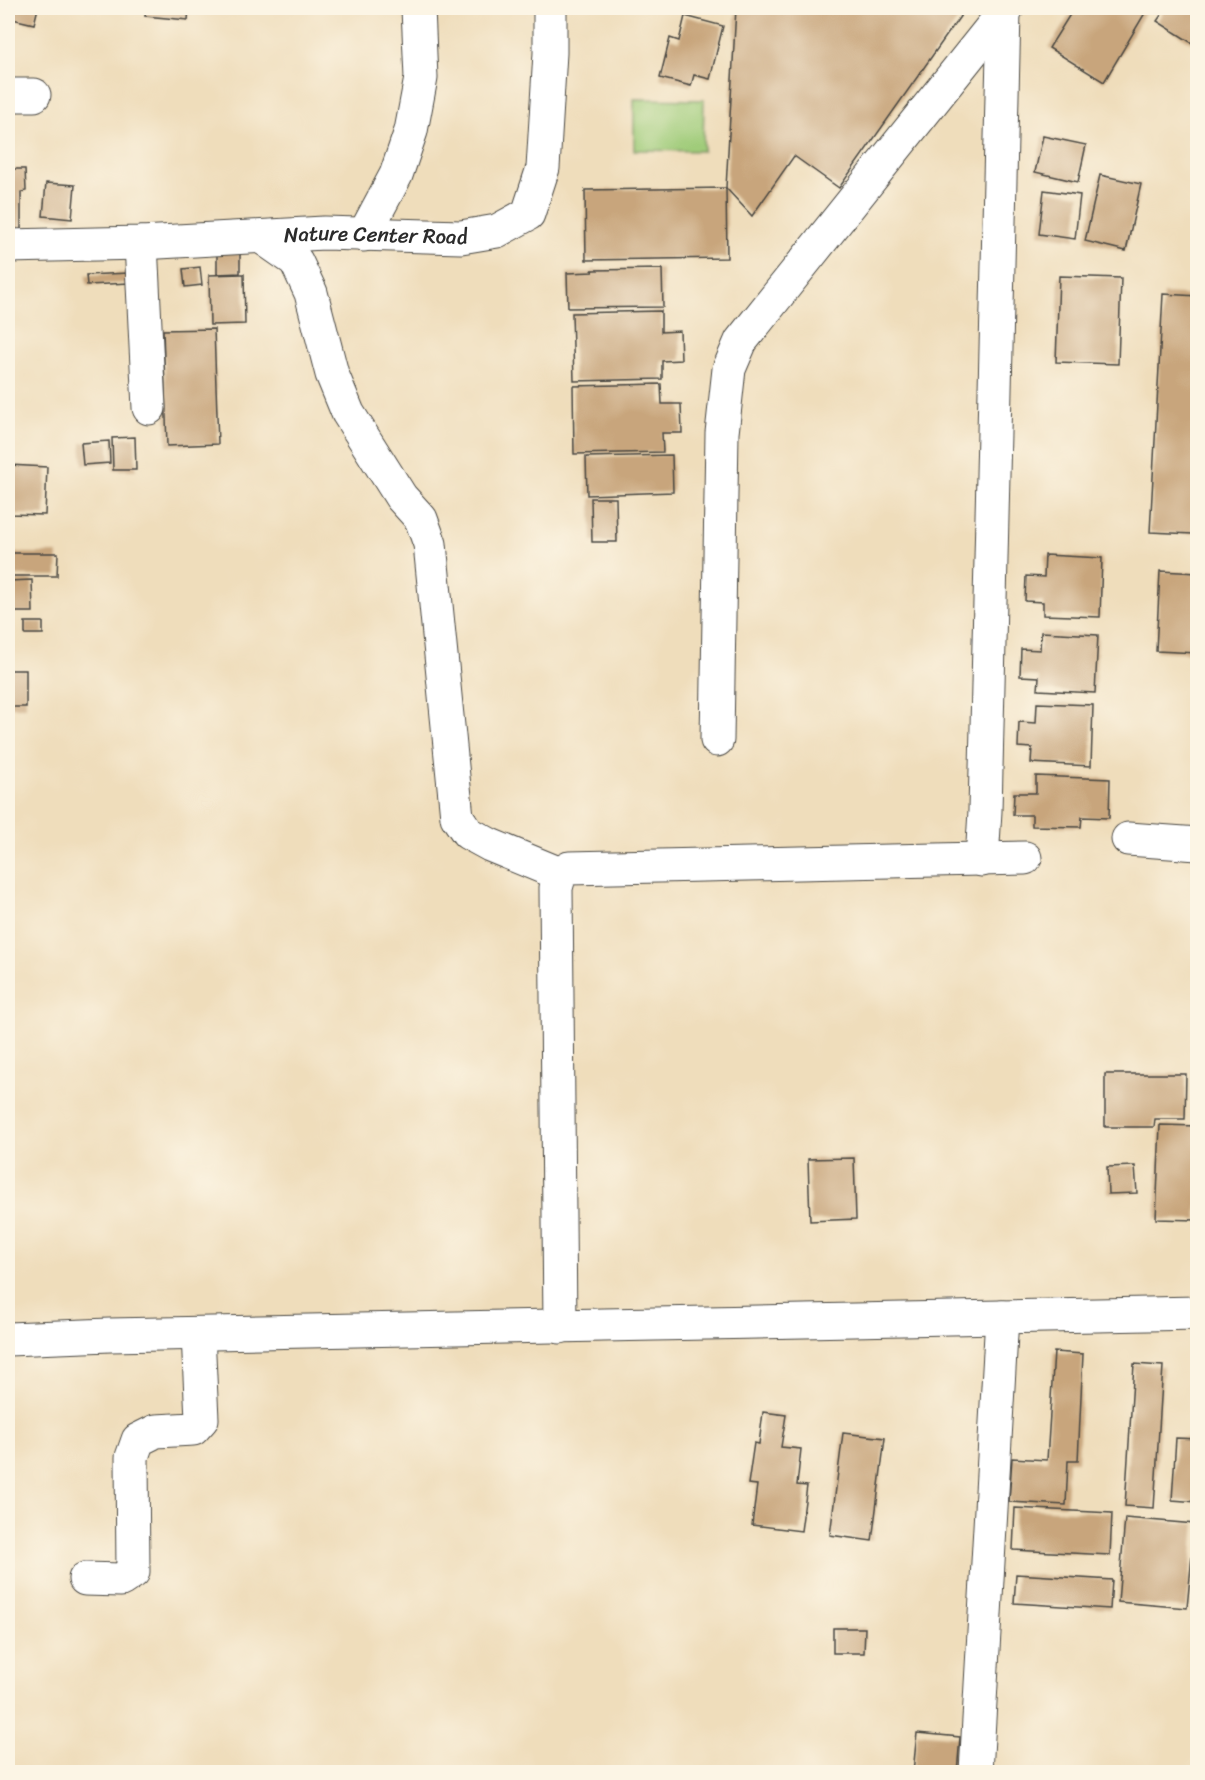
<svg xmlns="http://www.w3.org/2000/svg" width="1205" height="1780" font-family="Sriracha,sans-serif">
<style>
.green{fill:#a0cc7a;stroke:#667c52;stroke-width:1.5}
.building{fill:#c8a57c}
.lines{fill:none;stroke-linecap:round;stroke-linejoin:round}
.minor-casing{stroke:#484641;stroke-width:35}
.minor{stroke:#fff;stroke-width:33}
.labels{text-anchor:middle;stroke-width:6;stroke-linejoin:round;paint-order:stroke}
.street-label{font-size:21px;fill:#2b2b2b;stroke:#fcf5e5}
</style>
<rect width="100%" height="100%" fill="#fcf5e5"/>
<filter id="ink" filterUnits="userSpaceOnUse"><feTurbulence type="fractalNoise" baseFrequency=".0167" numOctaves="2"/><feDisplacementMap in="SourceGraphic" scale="12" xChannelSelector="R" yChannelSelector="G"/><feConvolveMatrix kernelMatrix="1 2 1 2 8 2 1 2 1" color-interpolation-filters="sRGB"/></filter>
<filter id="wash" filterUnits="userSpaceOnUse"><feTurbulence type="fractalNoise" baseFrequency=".008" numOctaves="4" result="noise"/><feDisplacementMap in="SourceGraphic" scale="24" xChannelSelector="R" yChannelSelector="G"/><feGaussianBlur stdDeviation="1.35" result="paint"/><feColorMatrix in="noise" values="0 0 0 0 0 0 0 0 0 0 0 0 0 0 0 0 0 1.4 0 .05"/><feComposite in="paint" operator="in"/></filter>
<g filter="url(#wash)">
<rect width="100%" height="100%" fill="#efddbb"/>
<!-- green -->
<polygon class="green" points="634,99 704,100 703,151 634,150"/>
<g id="blocks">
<!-- building -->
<g class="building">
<polygon points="8,8 38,8 34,24 8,18"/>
<polygon points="146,8 189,8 188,20 145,16"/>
<polygon points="736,8 966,8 839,188 794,156 752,216 726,188"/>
<polygon points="1074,8 1148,8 1104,82 1049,48"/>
<polygon points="1166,8 1198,8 1198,41 1195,45 1157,21"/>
<polygon points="685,16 723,26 710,79 694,75 691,86 660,78 670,38 679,41"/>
<polygon points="1043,136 1086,145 1078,182 1035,172"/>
<polygon points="8,169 25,169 26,191 21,192 21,232 8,232"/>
<polygon points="1100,175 1141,184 1126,251 1085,241"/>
<polygon points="46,183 75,185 72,219 43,216"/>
<polygon points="726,188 727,258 586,260 585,190"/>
<polygon points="1044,190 1080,195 1075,239 1039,234"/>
<polygon points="217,251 240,251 240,273 217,274"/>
<polygon points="200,267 202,285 185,287 183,269"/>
<polygon points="662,269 663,307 568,308 567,273 593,272 592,270"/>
<polygon points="129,273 130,283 87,285 86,275"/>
<polygon points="242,274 244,274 245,324 210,325 209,275"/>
<polygon points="1059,276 1121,278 1118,364 1056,362"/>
<polygon points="1163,294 1198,296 1198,445 1193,534 1150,532"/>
<polygon points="661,311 661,332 680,331 681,360 662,361 662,379 574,381 572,313"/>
<polygon points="214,329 218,444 167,446 163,330"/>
<polygon points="661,384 662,404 681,404 682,433 662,433 663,452 574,454 573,386"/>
<polygon points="135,437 136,470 113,470 112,438"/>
<polygon points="109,441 110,463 83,465 81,443"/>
<polygon points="672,455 673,492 587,495 586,457"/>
<polygon points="8,465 47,467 45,515 8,514"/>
<polygon points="591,498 616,498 617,542 592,542"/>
<polygon points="8,553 58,553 57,576 8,576"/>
<polygon points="1045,555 1102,558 1100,617 1043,615 1043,602 1025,601 1026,576 1044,577"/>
<polygon points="1160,571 1198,573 1198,653 1156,651"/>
<polygon points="32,580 33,612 8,612 8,581"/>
<rect x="25" y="622" width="18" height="12"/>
<polygon points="1041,632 1098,635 1095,693 1038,690 1039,677 1020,676 1021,649 1040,650"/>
<rect x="8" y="670" width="18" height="37"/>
<polygon points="1037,703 1093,705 1091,766 1031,763 1032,748 1018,747 1019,722 1036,723"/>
<polygon points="1036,776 1110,779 1109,818 1082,817 1081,827 1032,826 1032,815 1013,815 1014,793 1036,793"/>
<polygon points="1105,1074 1186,1074 1185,1119 1155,1119 1154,1127 1105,1127"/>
<polygon points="1160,1125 1198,1126 1197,1220 1156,1219"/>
<polygon points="854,1158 856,1219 810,1221 808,1159"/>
<polygon points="1135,1166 1137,1193 1108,1194 1107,1167"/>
<polygon points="1054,1352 1083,1354 1078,1461 1068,1461 1066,1505 1009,1502 1012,1458 1047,1460"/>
<polygon points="1134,1364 1163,1366 1154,1508 1125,1506"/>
<polygon points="763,1412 786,1415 781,1447 801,1449 797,1485 807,1486 801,1531 752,1525 757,1485 748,1484 754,1443 759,1444"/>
<polygon points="843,1433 885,1438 872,1541 830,1535"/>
<polygon points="1176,1438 1198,1439 1198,1502 1172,1500"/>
<polygon points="1015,1508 1112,1513 1110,1555 1013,1550"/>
<polygon points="1125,1518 1195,1524 1187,1608 1118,1602"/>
<polygon points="1016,1574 1112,1580 1110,1609 1014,1603"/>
<polygon points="833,1628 865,1628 864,1653 833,1653"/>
<polygon points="917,1733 960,1737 957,1772 913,1772"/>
</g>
</g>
</g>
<g filter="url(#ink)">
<use href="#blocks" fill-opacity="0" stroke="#484641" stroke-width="1.5"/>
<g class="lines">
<defs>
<g id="minor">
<polyline points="8,95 34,95"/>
<polyline points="364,235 396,175 411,131 421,78 418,8"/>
<polyline points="263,238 296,261 311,293 332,374 348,413 401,497 421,519 430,544 457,817 468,833 490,845 560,874"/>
<polyline points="141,243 149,408"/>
<path id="s1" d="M8,246L141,243L324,233L461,237L497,231L528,214L543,168L550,53V8"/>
<polyline points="717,740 722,433 729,369 741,341 1004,12"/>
<polyline points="1128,839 1198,844"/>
<polyline points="982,860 985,811 1004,12 1007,8"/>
<polyline points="560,1327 556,888 560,874 569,868 1025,858"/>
<polyline points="8,1339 110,1335 1198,1313"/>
<polyline points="85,1579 121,1580 133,1572 132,1457 138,1440 156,1431 193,1429 202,1419 198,1334"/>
<polyline points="976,1772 1002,1317"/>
</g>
</defs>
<!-- minor casing -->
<use href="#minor" class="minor-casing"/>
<!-- minor -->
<use href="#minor" class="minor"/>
</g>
</g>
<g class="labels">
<!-- street labels -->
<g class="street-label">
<text dy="7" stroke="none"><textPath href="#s1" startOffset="368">Nature Center Road</textPath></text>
</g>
</g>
<!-- margin -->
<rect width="1205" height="1780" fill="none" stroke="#fcf5e5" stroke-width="30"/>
</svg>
